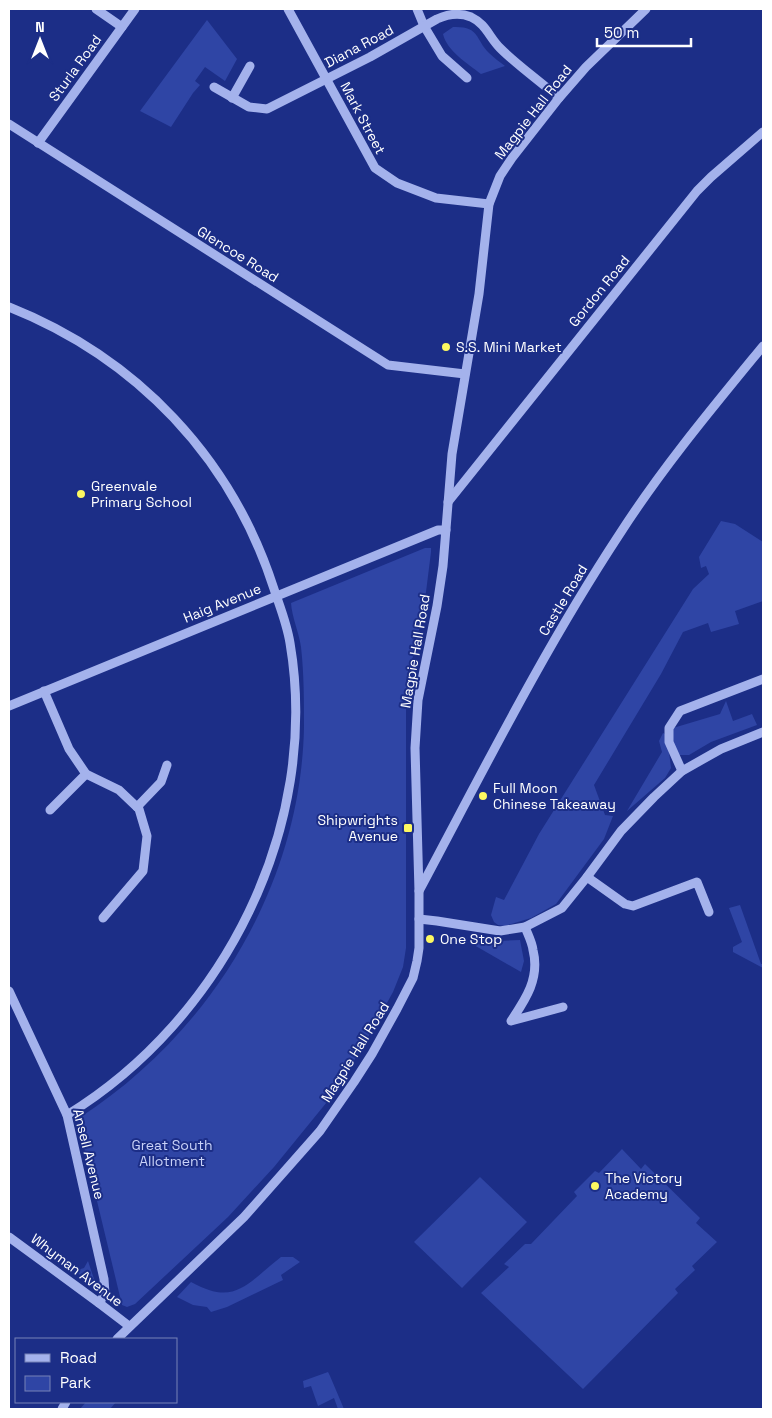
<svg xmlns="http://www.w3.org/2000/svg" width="772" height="1418" font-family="'Space Grotesk',sans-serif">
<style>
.green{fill:#2f45a5}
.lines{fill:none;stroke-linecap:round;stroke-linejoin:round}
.minor{stroke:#a4b2ec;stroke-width:9}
.poi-dot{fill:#fcf861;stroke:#1c2e87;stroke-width:2}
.labels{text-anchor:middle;stroke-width:4;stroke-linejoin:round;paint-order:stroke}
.street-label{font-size:14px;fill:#fff;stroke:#1c2e87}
.poi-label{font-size:14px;fill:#fff;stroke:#1c2e87;text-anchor:start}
.park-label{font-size:14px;fill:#c9d2f8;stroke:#1c2e87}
</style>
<rect width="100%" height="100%" fill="#1c2e87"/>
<!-- green -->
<g class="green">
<polygon points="207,20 237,59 225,81 205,67 195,81 200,85 193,93 171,127 140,111"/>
<path d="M453,27C480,26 475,39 489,53C494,58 500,62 505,66L481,74C467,63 447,51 443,34Z"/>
<polygon points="721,521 735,524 763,542 763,601 735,611 739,624 711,632 708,623 683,632 661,674 594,785 605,815 613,816 604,839 556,904 531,918 505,926 498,925 494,922 491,915 496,897 504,900 539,834 693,589 709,574 706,566 701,568 699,557"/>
<path d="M425,548H431V552L424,608L410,669L406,711V948L403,967L393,992L362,1048L331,1097L274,1167L228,1217L135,1304L127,1307L122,1305L78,1122L79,1118C211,1033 301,885 304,727C304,700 304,674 301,647C299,632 292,618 291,603Z"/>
<polygon points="726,701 733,721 752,714 757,725 711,742 689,755 680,755 676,753 672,743 673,728 720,714"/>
<polygon points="663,733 667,735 671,768 665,778 627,811 662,752 659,741"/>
<polygon points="740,905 761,964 763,964 763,968 733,952 733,947 742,942 729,908"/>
<polygon points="520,940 524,961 521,972 474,945 476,942"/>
<polygon points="622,1149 641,1169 645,1164 700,1218 696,1223 717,1242 692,1266 695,1270 675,1289 678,1293 583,1389 481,1293 509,1267 504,1264 525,1244 531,1244 577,1196 574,1192 595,1171 599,1173"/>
<polygon points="480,1177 527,1222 462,1288 414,1242"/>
<path d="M281,1257H293L300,1262L281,1275L283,1280L227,1307L211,1312L207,1307L193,1305L177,1297L191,1282C236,1307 247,1283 281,1257Z"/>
<polygon points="88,1261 94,1279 92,1283 74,1271 84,1268"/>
<polygon points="328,1372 330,1376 344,1409 338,1409 334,1398 318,1406 311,1386 304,1388 303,1381"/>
<polygon points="86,1402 116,1402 110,1409 80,1409"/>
</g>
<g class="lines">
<!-- minor -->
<g class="minor">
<polyline points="96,9 122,27"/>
<polyline points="288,9 375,168 397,183 436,198 489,204"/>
<polyline points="417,9 424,26 442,56 467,78"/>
<path d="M214,87L249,107L267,109L370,57L437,19C448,14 459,12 471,17C486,24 489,37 500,48C518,66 540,81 559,98"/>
<polyline points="232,98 250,66"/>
<polyline points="9,124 388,365 465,374"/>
<polyline points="38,143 135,9"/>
<path d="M9,307C137,358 232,458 274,589C280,607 287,624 290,643C321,826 224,1019 67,1115"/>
<polyline points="448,502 697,191 711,177 763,132"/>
<polyline points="44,691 69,749 86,774 119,790 139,809 147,836 143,871 103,918"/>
<polyline points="9,706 438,530 446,530"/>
<polyline points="682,771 669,742 669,728 680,711 763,679"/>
<polyline points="137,807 161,782 167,765"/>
<polyline points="50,810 86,774"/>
<polyline points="587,877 625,904 633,906 697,882 709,912"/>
<path d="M419,891C483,771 544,649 619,535C662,468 713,407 763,346"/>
<polyline points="419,919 437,921 500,931 525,927 562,908 587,877 621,831 654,797 682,771 721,749 763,732"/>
<path d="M525,927C528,935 532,942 533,950C540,978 526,999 511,1021L563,1007"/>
<polyline points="9,991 67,1115 104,1279 105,1294 99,1303"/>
<polyline points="9,1237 99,1303 129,1326"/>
<polyline points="117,1339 244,1217 320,1131 354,1082 372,1054 397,1009 413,978 417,961 419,948 419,891 415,748 418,700 437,606 443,566 452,454 479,294 489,204 500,176 512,158 559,98 586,67 646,9"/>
<polyline points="62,1409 66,1402"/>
</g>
</g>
<!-- markers -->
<g class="poi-dot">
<circle cx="446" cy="347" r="5"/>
<circle cx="81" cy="494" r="5"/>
<circle cx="483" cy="796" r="5"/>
<rect x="403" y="823" width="10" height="10" rx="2.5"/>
<circle cx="430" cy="939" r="5"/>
<circle cx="595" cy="1186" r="5"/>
</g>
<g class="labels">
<!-- street labels -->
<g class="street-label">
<text transform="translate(359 46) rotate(-28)" y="5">Diana Road</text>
<text transform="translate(75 68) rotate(-54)" y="5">Sturla Road</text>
<text transform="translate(533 112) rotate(-52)" y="5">Magpie Hall Road</text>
<text transform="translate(363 118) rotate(62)" y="5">Mark Street</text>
<text transform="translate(238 254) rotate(32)" y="5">Glencoe Road</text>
<text transform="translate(599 291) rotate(-51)" y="5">Gordon Road</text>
<text transform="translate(563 600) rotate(-59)" y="5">Castle Road</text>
<text transform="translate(222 603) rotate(-22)" y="5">Haig Avenue</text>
<text transform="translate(415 651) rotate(-80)" y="5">Magpie Hall Road</text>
<text transform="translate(355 1052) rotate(-58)" y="5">Magpie Hall Road</text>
<text transform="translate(89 1154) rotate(76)" y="5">Ansell Avenue</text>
<text transform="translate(77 1270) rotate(37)" y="5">Whyman Avenue</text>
</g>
<!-- poi labels -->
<g class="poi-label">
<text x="456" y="352">S.S. Mini Market</text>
<text x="91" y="491">Greenvale<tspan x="91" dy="16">Primary School</tspan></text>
<text x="493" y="793">Full Moon<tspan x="493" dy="16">Chinese Takeaway</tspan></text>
<text x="398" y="825" text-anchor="end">Shipwrights<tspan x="398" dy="16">Avenue</tspan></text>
<text x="440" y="944">One Stop</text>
<text x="605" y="1183">The Victory<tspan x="605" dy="16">Academy</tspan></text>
</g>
<!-- park labels -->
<g class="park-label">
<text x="172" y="1150">Great South<tspan x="172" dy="16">Allotment</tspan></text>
</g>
</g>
<!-- border -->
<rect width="772" height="1418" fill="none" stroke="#ffffff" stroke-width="20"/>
<!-- legend -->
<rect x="15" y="1338" width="162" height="65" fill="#1c2e87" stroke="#7782b7"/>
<rect x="25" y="1354" width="25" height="8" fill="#a4b2ec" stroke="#7782b7"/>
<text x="60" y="1363" font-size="15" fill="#ffffff">Road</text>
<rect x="25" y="1376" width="25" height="15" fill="#2f45a5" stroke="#7782b7"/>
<text x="60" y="1388" font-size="15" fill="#ffffff">Park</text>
<!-- north arrow -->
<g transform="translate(40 40)" stroke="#1c2e87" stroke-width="4" paint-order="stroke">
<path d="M0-4L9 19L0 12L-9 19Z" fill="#ffffff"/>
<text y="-8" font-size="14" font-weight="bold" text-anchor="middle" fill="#ffffff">N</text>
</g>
<!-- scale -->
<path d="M597 38v8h94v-8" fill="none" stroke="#ffffff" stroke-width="2.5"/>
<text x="604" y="38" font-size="15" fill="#ffffff" stroke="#1c2e87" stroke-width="4" paint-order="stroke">50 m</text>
</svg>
